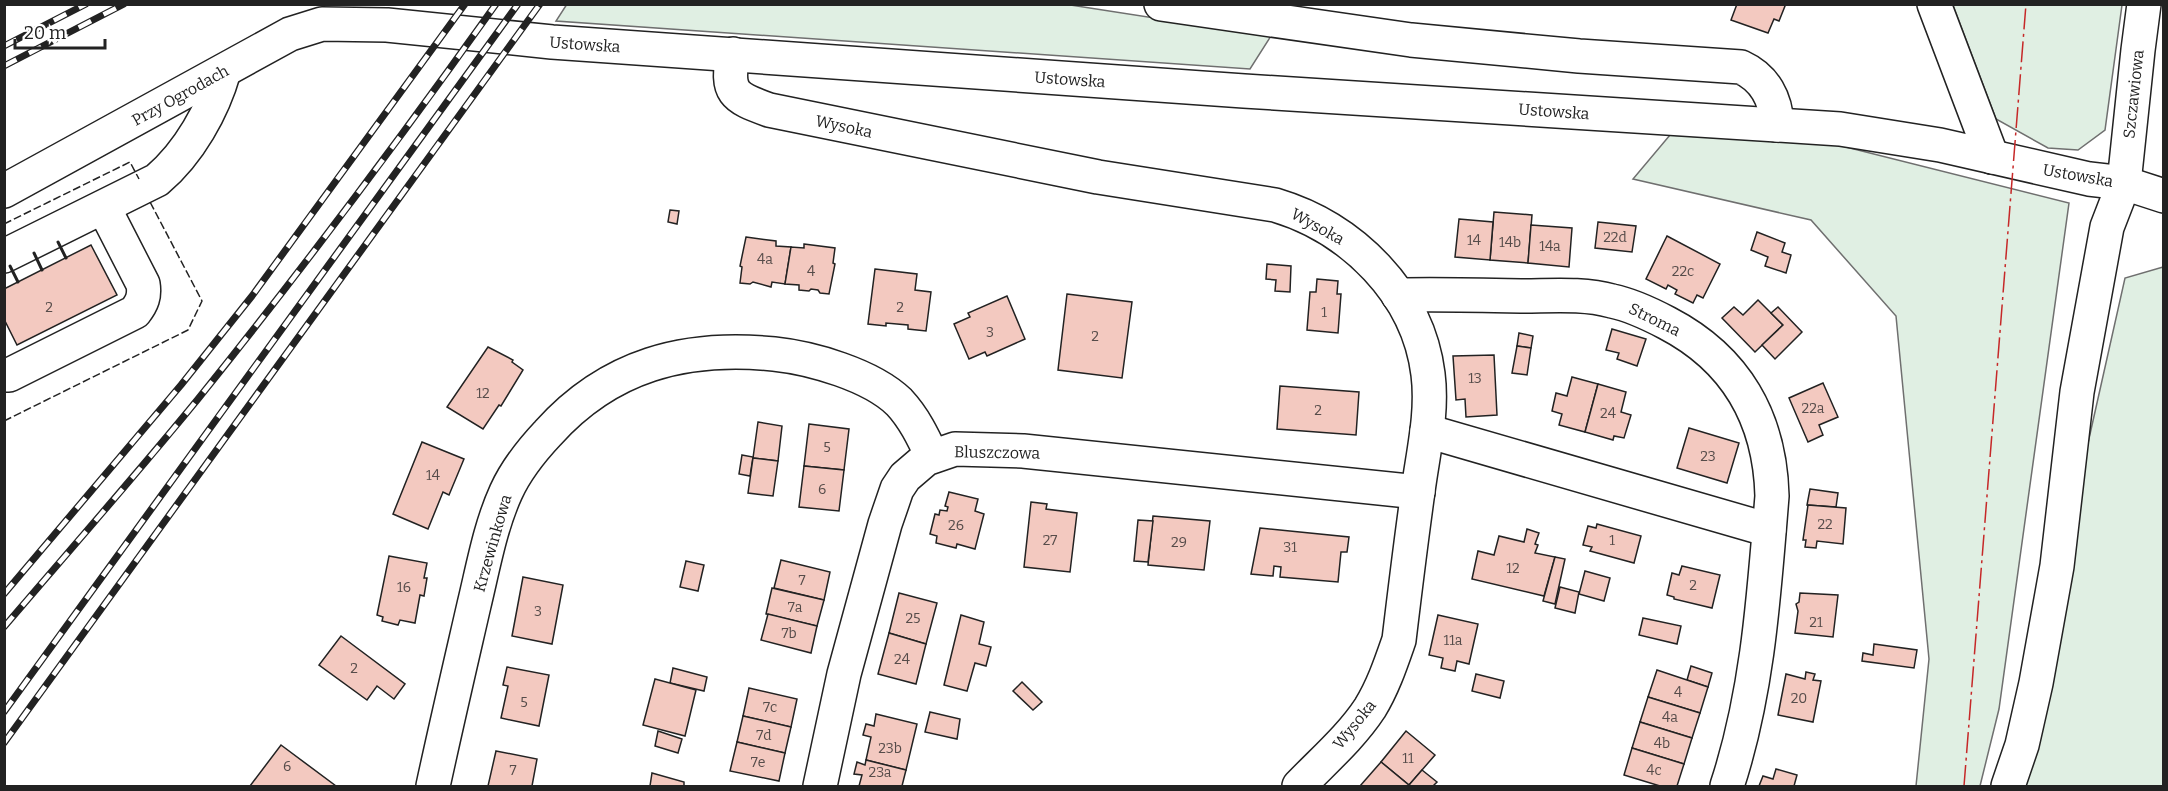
<svg xmlns="http://www.w3.org/2000/svg" width="2168" height="791" font-family="Bitter,serif">
<style>
.green{fill:#e0efe3;stroke:#6f6f6f;stroke-width:1.5}
.building{fill:#f3c9c0;stroke:#222;stroke-width:1.5}
.lines{fill:none;stroke-linecap:round;stroke-linejoin:round}
.minor-casing{stroke:#222;stroke-width:36}
.minor{stroke:#fff;stroke-width:33}
.rail-casing{stroke:#222;stroke-width:7}
.rail{stroke:#fff;stroke-width:4.5;stroke-dasharray:14;stroke-linecap:butt}
.fence{stroke:#222;stroke-width:1.5;stroke-dasharray:8 3;stroke-linecap:butt}
.wall{stroke:#222;stroke-width:3}
.power{stroke:#c62828;stroke-width:1.5;stroke-dasharray:21 4.5 3 4.5;stroke-linecap:butt}
.labels{text-anchor:middle;stroke-width:4.5;stroke-linejoin:round;paint-order:stroke}
.number-label{font-size:14px;fill:#564c4a}
.street-label{font-size:16px;fill:#222;stroke:#fff}
</style>
<rect width="100%" height="100%" fill="#fff"/>
<!-- green -->
<g class="green">
<polygon points="567,4 1064,4 1271,36 1250,69 556,21"/>
<polygon points="1953,5 2122,5 2105,130 2078,150 2048,148 1996,119"/>
<polygon points="1670,135 1838,145 2069,203 1999,709 1980,786 1916,786 1929,659 1896,316 1811,220 1633,179"/>
<polygon points="2163,267 2163,786 2024,786 2086,452 2125,278"/>
</g>
<!-- building -->
<g class="building">
<polygon points="1737,4 1782,4 1785,6 1779,21 1774,19 1768,33 1731,20"/>
<polygon points="670,210 679,211 677,224 668,222"/>
<polygon points="1494,212 1532,215 1528,263 1490,260"/>
<polygon points="1459,219 1493,222 1490,260 1455,257"/>
<polygon points="1598,222 1636,226 1632,252 1595,248"/>
<polygon points="1531,225 1572,228 1569,267 1528,263"/>
<polygon points="1757,232 1785,243 1782,252 1791,255 1786,273 1765,266 1768,257 1751,250"/>
<polygon points="1667,236 1720,264 1703,298 1697,295 1693,303 1675,294 1677,290 1668,285 1666,289 1646,279"/>
<polygon points="746,237 776,241 776,246 791,247 785,284 772,282 771,287 753,282 750,284 740,283 742,267 740,266"/>
<polygon points="804,244 835,248 833,263 835,264 829,294 820,293 818,290 811,289 809,291 799,290 799,285 785,284 791,247 804,248"/>
<polygon points="91,245 117,295 17,345 4,319 4,289"/>
<polygon points="1267,264 1291,266 1290,292 1275,291 1276,280 1266,279"/>
<polygon points="875,269 917,274 915,290 931,292 926,331 908,329 908,325 886,323 886,326 868,324"/>
<polygon points="1317,279 1338,281 1337,294 1341,294 1338,333 1307,330 1310,292 1316,292"/>
<polygon points="1067,294 1132,302 1122,378 1058,370"/>
<polygon points="1007,296 1025,339 987,356 985,352 969,359 954,324 970,317 968,313"/>
<polygon points="1758,300 1783,325 1755,352 1722,318 1734,307 1743,315"/>
<polygon points="1778,307 1802,332 1775,359 1762,345 1783,325 1771,313"/>
<polygon points="1612,329 1646,339 1637,366 1617,359 1619,353 1606,350"/>
<polygon points="1519,333 1533,336 1531,348 1517,346"/>
<polygon points="1517,346 1531,348 1527,375 1512,373"/>
<polygon points="488,347 513,360 512,362 523,370 501,406 499,405 483,429 447,407"/>
<polygon points="1494,355 1497,415 1466,417 1465,399 1456,400 1453,356"/>
<polygon points="1572,377 1598,384 1585,432 1559,425 1562,414 1552,411 1556,393 1567,396"/>
<polygon points="1823,383 1838,417 1819,425 1823,435 1808,442 1789,398"/>
<polygon points="1598,384 1626,392 1621,412 1631,415 1624,438 1614,436 1613,440 1585,432"/>
<polygon points="1280,386 1359,392 1356,435 1277,429"/>
<polygon points="758,422 782,426 778,461 753,458"/>
<polygon points="809,424 849,429 844,470 804,466"/>
<polygon points="1689,428 1739,443 1727,483 1677,468"/>
<polygon points="422,442 464,459 449,495 443,492 428,529 393,514"/>
<polygon points="742,455 753,457 750,476 739,474"/>
<polygon points="753,458 778,461 773,496 748,493"/>
<polygon points="804,466 844,470 839,511 799,507"/>
<polygon points="1810,489 1838,493 1836,507 1807,505"/>
<polygon points="949,492 978,499 975,511 984,514 975,549 957,544 956,548 936,543 937,536 930,534 935,514 939,515 940,510 947,511 948,507 945,506"/>
<polygon points="1031,502 1047,504 1046,509 1077,513 1070,572 1024,567"/>
<polygon points="1808,505 1846,508 1843,544 1817,541 1816,548 1805,547 1806,540 1803,540"/>
<polygon points="1153,516 1210,521 1204,570 1148,565"/>
<polygon points="1138,520 1153,521 1148,562 1134,561"/>
<polygon points="1597,524 1641,536 1634,563 1590,551 1592,547 1583,545 1588,526 1596,528"/>
<polygon points="1260,528 1349,537 1347,552 1341,552 1338,582 1280,577 1281,567 1274,566 1273,576 1251,574"/>
<polygon points="1527,529 1539,533 1535,544 1538,545 1535,553 1555,557 1544,596 1472,579 1478,551 1494,555 1499,536 1524,542"/>
<polygon points="389,556 427,563 424,578 427,578 424,596 420,595 415,623 400,620 398,625 382,621 383,617 377,615"/>
<polygon points="1555,557 1565,559 1555,604 1543,601"/>
<polygon points="781,560 830,572 824,600 774,588"/>
<polygon points="686,561 704,565 698,591 680,587"/>
<polygon points="1682,566 1720,575 1712,608 1674,599 1674,597 1667,595 1672,573 1679,575"/>
<polygon points="1585,571 1610,578 1604,601 1579,594"/>
<polygon points="523,577 563,585 552,644 512,636"/>
<polygon points="1560,587 1579,592 1575,613 1555,608"/>
<polygon points="772,588 824,600 817,626 766,614"/>
<polygon points="899,593 937,603 926,644 889,633"/>
<polygon points="1800,593 1838,595 1833,637 1795,633 1798,611 1796,604 1799,602"/>
<polygon points="768,614 817,626 811,653 761,640"/>
<polygon points="961,615 984,622 979,644 991,647 986,666 975,663 967,691 944,685"/>
<polygon points="1438,615 1478,624 1469,664 1457,661 1455,671 1441,668 1443,658 1429,655"/>
<polygon points="1643,618 1681,626 1677,644 1639,635"/>
<polygon points="889,633 926,644 916,684 878,674"/>
<polygon points="341,636 405,684 394,699 377,686 367,700 319,665"/>
<polygon points="1874,644 1917,650 1914,668 1862,661 1863,653 1873,655"/>
<polygon points="1691,666 1712,673 1708,687 1687,680"/>
<polygon points="507,667 549,675 539,726 501,718 508,686 503,685"/>
<polygon points="673,668 707,677 704,691 670,683"/>
<polygon points="1657,670 1708,687 1700,713 1648,697"/>
<polygon points="1806,672 1815,674 1813,680 1821,681 1813,722 1778,715 1786,674 1805,679"/>
<polygon points="1476,674 1504,681 1500,698 1472,691"/>
<polygon points="655,679 696,690 685,736 643,725"/>
<polygon points="1022,682 1042,702 1033,710 1013,691"/>
<polygon points="749,688 797,699 791,727 743,716"/>
<polygon points="1648,697 1700,713 1692,738 1640,722"/>
<polygon points="930,712 960,719 957,739 925,732"/>
<polygon points="876,714 917,724 906,770 866,760 871,737 863,735 866,724 874,726"/>
<polygon points="743,716 791,727 785,753 737,742"/>
<polygon points="1640,722 1692,738 1684,764 1632,748"/>
<polygon points="658,731 682,739 678,753 655,746"/>
<polygon points="1406,731 1435,755 1409,785 1381,762"/>
<polygon points="737,742 785,753 779,781 730,771"/>
<polygon points="281,745 336,786 250,786"/>
<polygon points="1632,748 1684,764 1677,786 1660,786 1624,775"/>
<polygon points="496,751 537,759 532,786 488,786"/>
<polygon points="866,760 906,770 902,786 859,786 862,775 854,774 857,762 865,765"/>
<polygon points="1381,762 1409,785 1411,786 1360,786"/>
<polygon points="1776,769 1797,775 1794,786 1759,786 1763,776 1773,779"/>
<polygon points="1422,770 1437,782 1433,786 1411,786 1409,785"/>
<polygon points="652,773 684,782 684,786 650,786"/>
</g>
<g class="lines">
<defs>
<g id="minor">
<path d="M1161,4L1411,40L1579,56L1741,67C1765,78 1776,99 1777,125"/>
<polyline points="1934,4 1992,157"/>
<path d="M733,54C726,93 733,97 769,110L1098,177L1275,205C1352,228 1418,293 1428,374C1433,413 1423,453 1418,491C1411,541 1405,590 1399,640C1391,663 1383,687 1370,708C1351,737 1323,761 1299,786"/>
<polyline points="4,191 290,34 322,24 387,25 552,42 1244,91 1840,129 1940,145 2089,179 2124,183 2164,196"/>
<path d="M4,256L157,180C189,153 213,110 224,71"/>
<path d="M1398,295C1439,294 1480,295 1521,296C1551,296 1583,293 1612,301C1631,305 1650,314 1667,323C1736,359 1770,418 1772,496C1764,594 1758,692 1727,786"/>
<path d="M4,375H9L135,312C142,303 145,296 143,284L104,208"/>
<polyline points="1427,431 1769,530"/>
<path d="M433,786C446,726 460,666 474,605C483,568 490,527 506,492C516,470 532,450 548,433C609,365 685,345 774,354C812,358 871,375 899,402C914,418 923,437 932,456"/>
<polyline points="820,786 844,674 885,524 897,489 905,477 926,459 955,449 1023,451 1418,492"/>
<polyline points="2008,786 2022,745 2036,683 2057,566 2077,392 2107,227 2124,183 2138,50 2144,4"/>
</g>
</defs>
<!-- minor casing -->
<use href="#minor" class="minor-casing"/>
<!-- minor -->
<use href="#minor" class="minor"/>
<defs>
<g id="rail">
<polyline points="4,46 86,4"/>
<polyline points="4,66 124,4"/>
<polyline points="4,594 181,385 252,296 465,4"/>
<path d="M4,627C69,551 135,476 198,399C301,271 400,139 496,4"/>
<polyline points="4,712 518,4"/>
<polyline points="4,743 540,4"/>
</g>
</defs>
<!-- rail casing -->
<use href="#rail" class="rail-casing"/>
<!-- rail -->
<use href="#rail" class="rail"/>
<!-- fence -->
<g class="fence">
<polyline points="4,224 130,162 139,179"/>
<polyline points="4,421 188,330 202,301 149,200"/>
</g>
<!-- wall -->
<g class="wall">
<polyline points="58,242 66,258"/>
<polyline points="34,253 42,270"/>
<polyline points="10,266 18,282"/>
</g>
<!-- power -->
<polyline class="power" points="1964,786 2026,4"/>
</g>
<g class="labels">
<!-- number labels -->
<g class="number-label">
<text x="1615" y="242">22d</text>
<text x="1474" y="245">14</text>
<text x="1510" y="247">14b</text>
<text x="1550" y="251">14a</text>
<text x="765" y="264">4a</text>
<text x="811" y="276">4</text>
<text x="1683" y="276">22c</text>
<text x="49" y="312">2</text>
<text x="900" y="312">2</text>
<text x="1324" y="317">1</text>
<text x="990" y="337">3</text>
<text x="1095" y="341">2</text>
<text x="1475" y="383">13</text>
<text x="483" y="398">12</text>
<text x="1813" y="413">22a</text>
<text x="1318" y="415">2</text>
<text x="1608" y="418">24</text>
<text x="827" y="452">5</text>
<text x="1708" y="461">23</text>
<text x="433" y="480">14</text>
<text x="822" y="494">6</text>
<text x="1825" y="529">22</text>
<text x="956" y="530">26</text>
<text x="1050" y="545">27</text>
<text x="1612" y="545">1</text>
<text x="1179" y="547">29</text>
<text x="1290" y="552">31</text>
<text x="1513" y="573">12</text>
<text x="802" y="585">7</text>
<text x="1693" y="590">2</text>
<text x="404" y="592">16</text>
<text x="795" y="612">7a</text>
<text x="538" y="616">3</text>
<text x="913" y="623">25</text>
<text x="1816" y="627">21</text>
<text x="789" y="638">7b</text>
<text x="1453" y="645">11a</text>
<text x="902" y="664">24</text>
<text x="354" y="673">2</text>
<text x="1678" y="697">4</text>
<text x="1799" y="703">20</text>
<text x="524" y="707">5</text>
<text x="770" y="712">7c</text>
<text x="1670" y="722">4a</text>
<text x="764" y="740">7d</text>
<text x="1662" y="748">4b</text>
<text x="890" y="753">23b</text>
<text x="1408" y="763">11</text>
<text x="758" y="767">7e</text>
<text x="287" y="771">6</text>
<text x="513" y="775">7</text>
<text x="1654" y="775">4c</text>
<text x="880" y="777">23a</text>
</g>
<!-- street labels -->
<g class="street-label">
<text transform="translate(585 44) rotate(4)" y="6">Ustowska</text>
<text transform="translate(1070 79) rotate(4)" y="6">Ustowska</text>
<text transform="translate(2133 94) rotate(-84)" y="6">Szczawiowa</text>
<text transform="translate(180 95) rotate(-29)" y="6">Przy Ogrodach</text>
<text transform="translate(1554 111) rotate(4)" y="6">Ustowska</text>
<text transform="translate(844 126) rotate(12)" y="6">Wysoka</text>
<text transform="translate(2078 175) rotate(10)" y="6">Ustowska</text>
<text transform="translate(1318 226) rotate(29)" y="6">Wysoka</text>
<text transform="translate(1655 319) rotate(26)" y="6">Stroma</text>
<text transform="translate(997 452) rotate(1)" y="6">Bluszczowa</text>
<text transform="translate(492 543) rotate(-74)" y="6">Krzewinkowa</text>
<text transform="translate(1354 724) rotate(-51)" y="6">Wysoka</text>
</g>
</g>
<!-- border -->
<rect width="2168" height="791" fill="none" stroke="#222222" stroke-width="12"/>
<!-- scale -->
<path d="M15 39v9h90v-9" fill="none" stroke="#222222" stroke-width="3"/>
<text x="24" y="39" font-size="18" fill="#222222" stroke="#ffffff" stroke-width="4.5" paint-order="stroke">20 m</text>
</svg>
